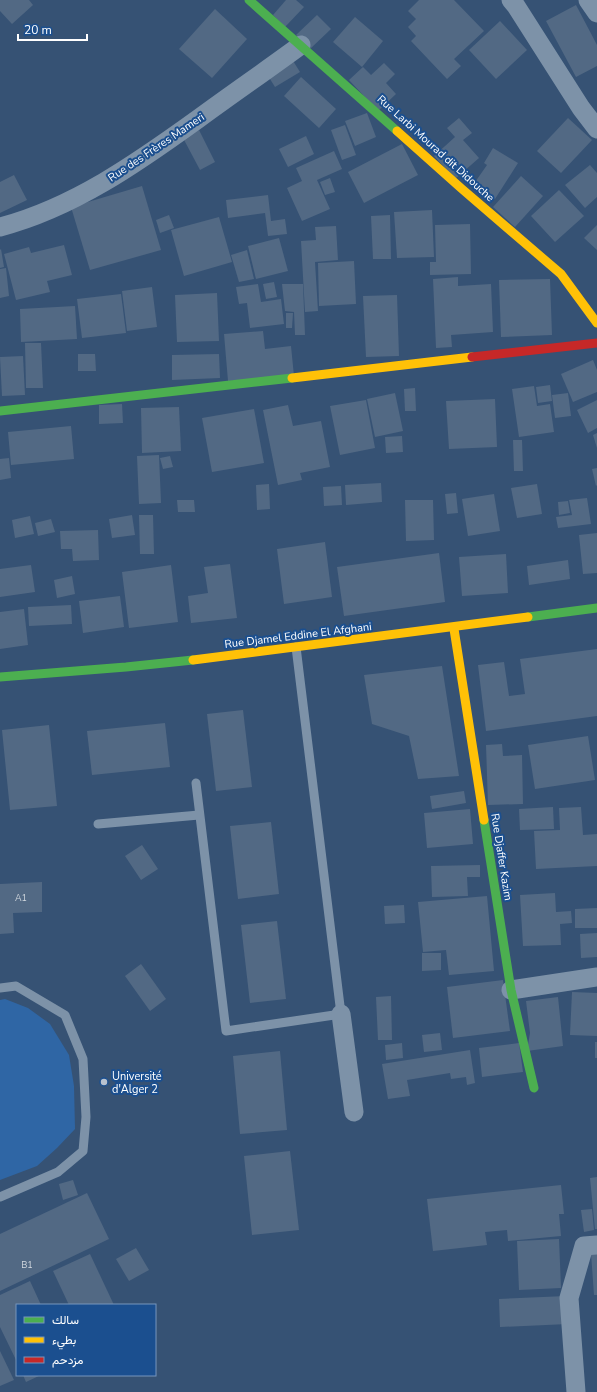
<svg xmlns="http://www.w3.org/2000/svg" width="597" height="1392" font-family="'Nunito Sans',Vazirmatn,sans-serif">
<style>
.green{fill:#2f66a5}
.building{fill:#526984}
.lines{fill:none;stroke-linecap:round;stroke-linejoin:round}
.lane{stroke:#7d92a8;stroke-width:9}
.street{stroke:#7d92a8;stroke-width:19}
.fast{stroke:#4caf50;stroke-width:9}
.slow{stroke:#ffc107;stroke-width:9}
.jam{stroke:#c62828;stroke-width:9}
.poi-dot{fill:#b9c2ce;stroke:#1b4f8f;stroke-width:1.5}
.labels{text-anchor:middle;stroke-width:4;stroke-linejoin:round;paint-order:stroke}
.number-label{font-size:9px;fill:#d4dae0}
.street-label{font-size:11px;fill:#fff;stroke:#1b4f8f}
.poi-label{font-size:11px;fill:#fff;stroke:#1b4f8f;text-anchor:start}
</style>
<rect width="100%" height="100%" fill="#365274"/>
<!-- green -->
<polygon class="green" points="5,999 28,1008 50,1024 69,1055 74,1086 75,1129 57,1148 37,1166 0,1180 0,1000"/>
<!-- building -->
<g class="building">
<polygon points="0,0 29,0 33,5 12,24 0,11"/>
<polygon points="286,0 296,0 304,7 285,27 273,15"/>
<polygon points="419,0 454,0 484,31 454,59 461,66 447,79 411,41 416,36 408,27 416,19 408,11"/>
<polygon points="576,5 597,45 597,66 576,77 546,21"/>
<polygon points="215,9 247,39 212,78 179,49"/>
<polygon points="317,15 331,29 310,49 296,35"/>
<polygon points="355,17 383,41 362,67 333,42"/>
<polygon points="500,21 527,50 496,79 469,50"/>
<polygon points="290,56 300,72 275,87 265,71"/>
<polygon points="384,63 395,74 386,83 396,94 378,111 349,80 363,67 371,75"/>
<polygon points="301,77 336,109 319,128 284,96"/>
<polygon points="367,113 376,137 355,146 345,121"/>
<polygon points="459,118 472,133 463,140 479,158 455,179 434,156 455,137 447,128"/>
<polygon points="568,118 592,140 561,173 537,151"/>
<polygon points="345,125 356,155 342,160 331,130"/>
<polygon points="199,130 215,162 200,170 183,138"/>
<polygon points="306,136 314,154 288,167 279,149"/>
<polygon points="402,144 418,175 364,203 348,172"/>
<polygon points="493,148 518,163 495,199 473,185 487,165 484,163"/>
<polygon points="334,151 342,169 317,180 330,209 302,221 287,188 302,181 296,168"/>
<polygon points="590,165 597,173 597,197 585,208 565,185"/>
<polygon points="14,175 27,200 0,213 0,182"/>
<polygon points="521,176 543,196 515,227 493,207"/>
<polygon points="330,178 335,192 325,195 320,182"/>
<polygon points="142,186 161,250 90,270 71,207"/>
<polygon points="559,190 584,216 555,242 531,216"/>
<polygon points="268,195 271,221 285,219 287,234 268,236 265,213 228,218 226,200"/>
<polygon points="432,210 434,257 397,258 394,212"/>
<polygon points="169,215 174,228 160,233 156,220"/>
<polygon points="390,215 391,259 373,259 371,216"/>
<polygon points="219,217 232,262 184,276 171,230"/>
<polygon points="470,224 471,274 430,275 430,262 436,262 435,225"/>
<polygon points="597,225 597,250 584,238"/>
<polygon points="336,226 338,260 315,262 318,311 305,312 301,241 316,240 315,227"/>
<polygon points="279,238 288,271 256,279 248,246"/>
<polygon points="64,245 72,275 47,281 50,292 16,300 4,254 29,247 31,253"/>
<polygon points="1,249 4,267 0,268 0,250"/>
<polygon points="247,250 254,279 239,282 231,255"/>
<polygon points="354,261 356,304 319,306 318,263"/>
<polygon points="6,268 9,296 0,298 0,269"/>
<polygon points="458,277 458,286 491,284 493,332 451,335 452,347 436,348 433,279"/>
<polygon points="550,279 552,335 501,337 499,280"/>
<polygon points="274,282 277,297 266,299 263,284"/>
<polygon points="258,284 261,302 281,299 284,324 250,328 247,303 239,304 236,287"/>
<polygon points="282,284 303,284 305,335 295,335 294,312 285,311"/>
<polygon points="152,287 157,327 127,331 122,291"/>
<polygon points="217,293 219,341 177,342 175,295"/>
<polygon points="121,294 126,333 82,338 77,299"/>
<polygon points="397,295 399,356 366,357 363,296"/>
<polygon points="75,306 77,339 21,342 20,309"/>
<polygon points="286,313 293,313 292,328 286,328"/>
<polygon points="263,331 265,349 291,346 294,376 228,381 224,334"/>
<polygon points="25,343 41,343 43,388 26,388"/>
<polygon points="78,354 95,354 96,371 78,371"/>
<polygon points="219,354 220,378 172,380 172,355"/>
<polygon points="23,356 25,395 2,396 0,357"/>
<polygon points="593,360 597,370 597,392 573,402 561,374"/>
<polygon points="550,385 552,401 538,403 536,387"/>
<polygon points="534,386 537,406 550,404 554,432 519,437 512,389"/>
<polygon points="415,388 416,411 405,411 404,389"/>
<polygon points="395,393 403,431 375,437 367,399"/>
<polygon points="568,393 571,416 555,418 552,395"/>
<polygon points="495,399 497,447 449,449 446,401"/>
<polygon points="366,400 375,448 340,455 330,406"/>
<polygon points="597,400 597,428 588,433 577,410"/>
<polygon points="122,404 123,423 99,424 99,405"/>
<polygon points="288,405 293,426 321,421 330,467 300,473 302,480 278,485 263,410"/>
<polygon points="179,407 181,451 142,453 141,408"/>
<polygon points="254,409 264,463 212,472 202,418"/>
<polygon points="71,426 74,459 11,465 8,432"/>
<polygon points="597,433 597,448 593,435"/>
<polygon points="402,436 403,452 386,453 385,437"/>
<polygon points="513,440 522,440 523,471 514,471"/>
<polygon points="159,455 161,503 139,504 137,456"/>
<polygon points="170,456 173,467 163,469 160,458"/>
<polygon points="9,458 11,478 0,480 0,459"/>
<polygon points="597,468 597,485 596,486 592,469"/>
<polygon points="381,483 382,502 346,505 345,485"/>
<polygon points="269,484 270,509 257,510 256,485"/>
<polygon points="537,484 542,514 517,518 511,488"/>
<polygon points="341,486 342,505 324,506 323,487"/>
<polygon points="456,493 458,513 447,514 445,494"/>
<polygon points="494,494 500,531 468,536 462,499"/>
<polygon points="587,498 591,524 558,528 556,517 572,515 569,500"/>
<polygon points="177,500 194,500 195,512 178,512"/>
<polygon points="405,500 433,500 434,540 406,541"/>
<polygon points="568,501 570,513 559,515 558,502"/>
<polygon points="132,515 135,535 112,538 109,519"/>
<polygon points="139,515 153,515 154,554 140,554"/>
<polygon points="30,516 34,534 15,538 12,520"/>
<polygon points="51,519 55,532 38,536 35,523"/>
<polygon points="98,530 99,560 73,561 72,549 61,549 60,531"/>
<polygon points="597,533 597,573 583,574 579,535"/>
<polygon points="325,542 332,597 284,604 277,549"/>
<polygon points="439,553 445,602 344,616 337,567"/>
<polygon points="506,554 508,593 462,596 459,557"/>
<polygon points="568,560 570,579 529,585 527,566"/>
<polygon points="230,564 237,618 191,623 188,596 208,593 204,567"/>
<polygon points="31,565 35,592 0,597 0,569"/>
<polygon points="171,565 178,622 129,628 122,572"/>
<polygon points="72,576 75,594 57,598 54,580"/>
<polygon points="120,596 124,627 83,633 79,601"/>
<polygon points="71,605 72,624 29,626 28,607"/>
<polygon points="24,609 28,645 0,649 0,612"/>
<polygon points="597,649 597,716 486,731 478,665 504,662 509,696 525,694 520,659"/>
<polygon points="442,666 459,776 418,779 409,736 372,724 364,675"/>
<polygon points="243,710 252,787 216,791 207,714"/>
<polygon points="165,723 170,767 92,775 87,731"/>
<polygon points="49,725 57,806 10,810 2,730"/>
<polygon points="588,736 595,780 535,789 528,745"/>
<polygon points="502,744 503,756 522,755 523,804 488,805 486,745"/>
<polygon points="464,791 466,803 432,809 430,796"/>
<polygon points="553,807 554,829 520,830 519,809"/>
<polygon points="581,807 583,835 597,834 597,866 536,869 534,831 560,830 559,808"/>
<polygon points="470,809 473,844 427,848 424,813"/>
<polygon points="271,822 279,894 238,899 230,826"/>
<polygon points="142,845 158,869 141,880 125,856"/>
<polygon points="480,865 480,877 467,877 468,896 432,897 431,866"/>
<polygon points="42,882 42,912 13,913 14,933 0,934 0,884"/>
<polygon points="555,893 556,912 571,911 572,923 560,924 561,945 523,946 520,895"/>
<polygon points="487,896 494,971 449,975 446,950 423,952 418,902"/>
<polygon points="404,905 405,923 385,924 384,906"/>
<polygon points="597,908 597,928 575,928 575,909"/>
<polygon points="277,921 286,999 250,1003 241,925"/>
<polygon points="597,933 597,957 581,958 580,934"/>
<polygon points="422,953 441,953 441,970 422,971"/>
<polygon points="141,964 166,999 150,1011 125,976"/>
<polygon points="503,980 510,1031 453,1038 447,987"/>
<polygon points="572,992 597,993 597,1036 570,1035"/>
<polygon points="391,996 392,1040 378,1040 376,997"/>
<polygon points="558,997 563,1046 527,1051 530,1033 526,1001"/>
<polygon points="440,1033 442,1050 424,1052 422,1035"/>
<rect x="595" y="1042" width="2" height="16"/>
<polygon points="402,1043 403,1058 386,1060 385,1045"/>
<polygon points="519,1043 523,1072 482,1077 479,1048"/>
<polygon points="470,1050 475,1083 467,1085 466,1077 451,1079 450,1073 407,1080 410,1096 388,1099 382,1064"/>
<polygon points="280,1051 287,1130 240,1134 233,1056"/>
<polygon points="290,1151 299,1230 252,1235 244,1156"/>
<polygon points="597,1177 597,1229 595,1229 590,1178"/>
<polygon points="73,1180 78,1195 63,1200 59,1184"/>
<polygon points="561,1185 564,1214 559,1214 561,1236 508,1241 507,1230 485,1232 487,1245 433,1251 427,1199"/>
<polygon points="87,1193 109,1239 0,1291 0,1234"/>
<polygon points="592,1209 594,1230 584,1232 581,1210"/>
<polygon points="559,1239 561,1288 519,1290 517,1241"/>
<polygon points="136,1248 149,1270 129,1281 116,1259"/>
<polygon points="597,1252 597,1295 594,1295 591,1253"/>
<polygon points="90,1254 114,1305 69,1305 53,1271"/>
<polygon points="30,1281 41,1305 17,1305 17,1362 0,1327 0,1295"/>
<polygon points="566,1296 568,1324 500,1327 499,1299"/>
<polygon points="0,1351 14,1380 0,1386"/>
<polygon points="23,1375 41,1375 26,1382"/>
</g>
<g class="lines">
<!-- lane -->
<g class="lane">
<polyline points="196,783 226,1031 341,1014 296,647"/>
<polyline points="98,824 199,815"/>
<polyline points="0,988 16,986 65,1015 83,1059 86,1117 83,1151 58,1172 0,1197"/>
</g>
<!-- street -->
<g class="street">
<polyline points="511,0 516,6 581,108 597,129"/>
<polyline points="588,0 597,13"/>
<path d="M0,227C73,208 137,163 198,119C232,94 267,70 301,45"/>
<polyline points="511,990 597,977"/>
<polyline points="341,1014 354,1112"/>
<polyline points="576,1392 569,1298 584,1246 597,1245"/>
</g>
<!-- fast -->
<g class="fast">
<polyline points="249,0 397,131"/>
<polyline points="0,411 292,378"/>
<polyline points="528,617 597,608"/>
<polyline points="0,677 126,667 193,660"/>
<polyline points="484,820 511,990 534,1088"/>
</g>
<!-- slow -->
<g class="slow">
<polyline points="397,131 462,189 561,274 597,323"/>
<polyline points="292,378 472,357"/>
<polyline points="454,629 484,820"/>
<polyline points="193,660 528,617"/>
</g>
<!-- jam -->
<polyline class="jam" points="472,357 597,343"/>
</g>
<!-- markers -->
<circle class="poi-dot" cx="104" cy="1082" r="4"/>
<g class="labels">
<!-- number labels -->
<g class="number-label">
<text x="21" y="901">A1</text>
<text x="27" y="1268">B1</text>
</g>
<!-- street labels -->
<g class="street-label">
<text transform="translate(156 147) rotate(-34)" y="4">Rue des Frères Mameri</text>
<text transform="translate(436 148) rotate(42)" y="4">Rue Larbi Mourad dit Didouche</text>
<text transform="translate(298 635) rotate(-7)" y="4">Rue Djamel Eddine El Afghani</text>
<text transform="translate(502 857) rotate(81)" y="4">Rue Djaffer Kazim</text>
</g>
<!-- poi labels -->
<g class="poi-label">
<text x="112" y="1080">Université<tspan x="112" dy="13">d'Alger 2</tspan></text>
</g>
</g>
<!-- legend -->
<rect x="16" y="1304" width="140" height="72" fill="#1b4f8f" stroke="#7695bc"/>
<rect x="24" y="1317" width="20" height="6" fill="#4caf50" stroke="#7695bc"/>
<text x="52" y="1324" font-size="12" fill="#ffffff">سالك</text>
<rect x="24" y="1337" width="20" height="6" fill="#ffc107" stroke="#7695bc"/>
<text x="52" y="1344" font-size="12" fill="#ffffff">بطيء</text>
<rect x="24" y="1357" width="20" height="6" fill="#c62828" stroke="#7695bc"/>
<text x="52" y="1364" font-size="12" fill="#ffffff">مزدحم</text>
<!-- scale -->
<path d="M18 34v6h69v-6" fill="none" stroke="#ffffff" stroke-width="2"/>
<text x="24" y="34" font-size="12" fill="#ffffff" stroke="#1b4f8f" stroke-width="3" paint-order="stroke">20 m</text>
</svg>
